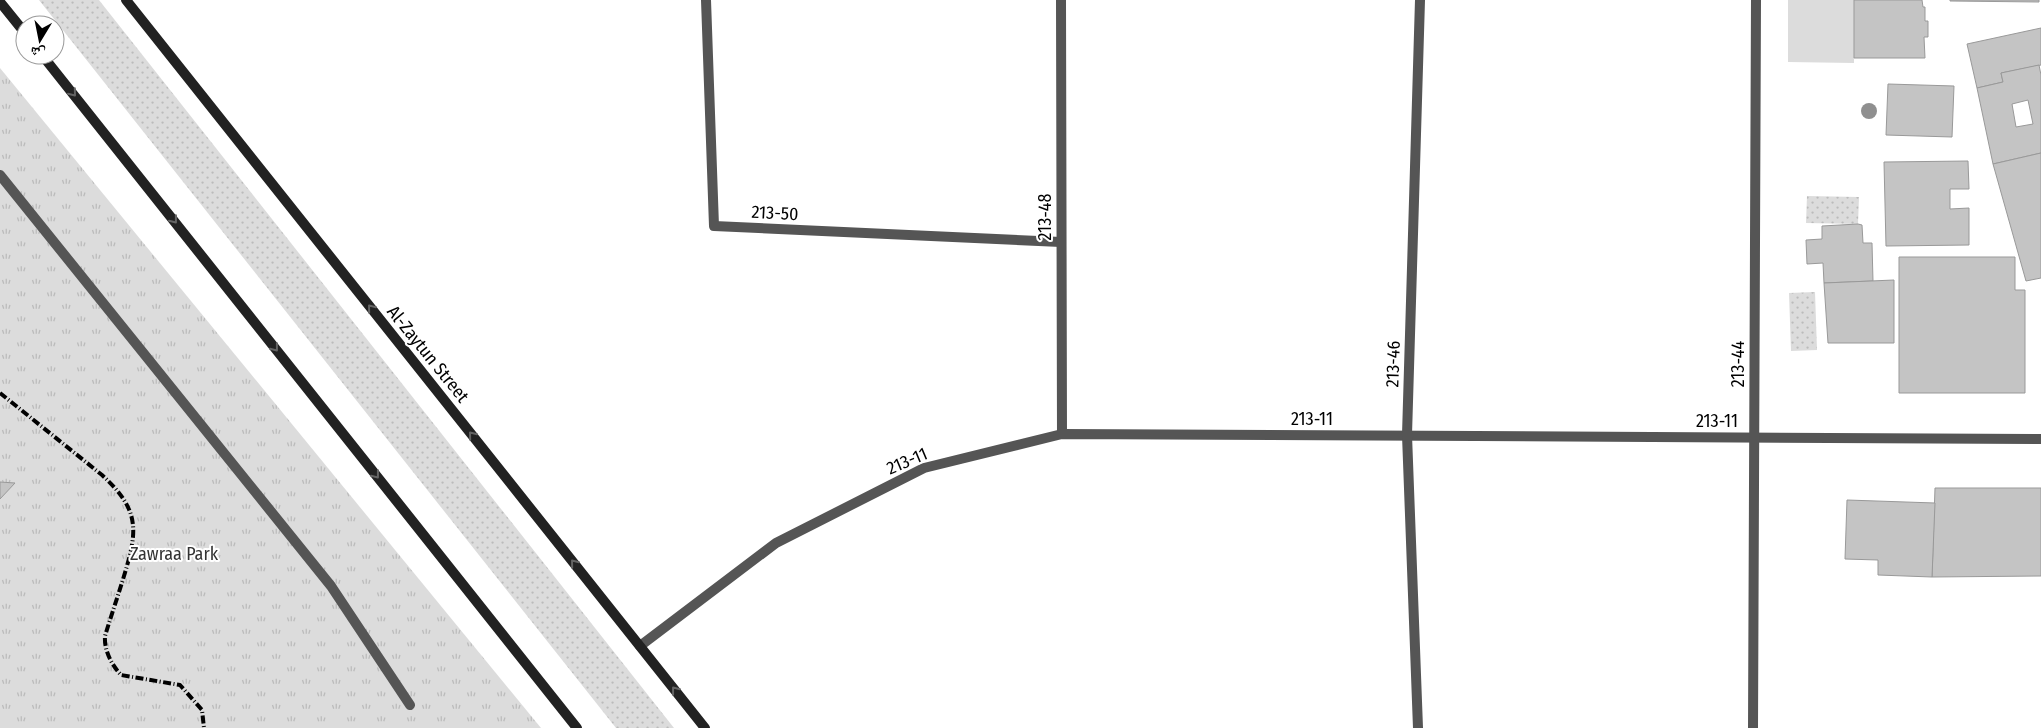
<svg xmlns="http://www.w3.org/2000/svg" width="2041" height="728" font-family="'Fira Sans Condensed','Noto Naskh Arabic',sans-serif">
<style>
.grass{fill:url(#grass-dots)}
.park{fill:url(#park-tufts)}
.garden{fill:#dcdcdc}
.building{fill:#c4c4c4;stroke:#999;fill-rule:evenodd}
.lines{fill:none;stroke-linecap:round;stroke-linejoin:round}
.service{stroke:#555;stroke-width:10}
.minor{stroke:#555;stroke-width:10}
.secondary{stroke:#222;stroke-width:10}
.rail{stroke:#000;stroke-width:4;stroke-dasharray:8 2.5 1 2.5;stroke-linecap:butt}
.tree{fill:#8f8f8f}
.oneway{stroke:#646464}
.labels{text-anchor:middle;stroke-width:4;stroke-linejoin:round;paint-order:stroke}
.street-label{font-size:18px;fill:#000;stroke:#fff}
.park-label{font-size:18px;fill:#333;stroke:#fff}
</style>
<defs>
<pattern id="grass-dots" width="8" height="8" patternUnits="userSpaceOnUse" patternTransform="scale(1.25)"><rect width="8" height="8" fill="#dcdcdc"/><path d="M2 2h.1M6 6h.1" fill="none" stroke="#bbb" stroke-width="1.8" stroke-linecap="round"/></pattern>
<pattern id="park-tufts" width="24" height="20" patternUnits="userSpaceOnUse" patternTransform="scale(1.25)"><rect width="24" height="20" fill="#dcdcdc"/><path d="M3 7l-1-3M5 7V3M7 7l1-3M15 17l-1-3M17 17v-4M19 17l1-3" fill="none" stroke="#bbb"/></pattern>
</defs>
<rect width="100%" height="100%" fill="#fff"/>
<!-- grass -->
<g class="grass">
<polygon points="39,0 99,0 674,728 616,728"/>
<polygon points="1807,196 1859,197 1858,224 1806,223"/>
<polygon points="1815,292 1817,350 1791,351 1789,293"/>
</g>
<!-- park -->
<polygon class="park" points="0,68 541,728 0,728"/>
<!-- garden -->
<polygon class="garden" points="1788,0 1854,0 1854,63 1788,62"/>
<!-- building -->
<g class="building">
<polygon points="1854,0 1922,0 1923,7 1925,7 1925,21 1928,21 1928,37 1924,37 1925,58 1854,58"/>
<polygon points="2039,0 2039,2 1950,1 1950,0"/>
<polygon points="2041,28 2041,65 2001,73 2003,82 1977,88 1967,44"/>
<path d="M2039,65L2041,75V153L1993,164L1977,88L2003,82L2001,73ZM2028,100L2033,124L2016,127L2012,104Z"/>
<polygon points="1888,84 1954,86 1952,137 1886,135"/>
<polygon points="2041,153 2041,278 2026,281 1993,164"/>
<polygon points="1968,161 1969,189 1950,189 1950,209 1969,208 1969,245 1886,246 1884,162"/>
<polygon points="1858,224 1862,225 1863,243 1872,243 1873,281 1824,283 1823,263 1807,264 1806,240 1822,239 1822,226"/>
<polygon points="1899,257 2015,257 2015,290 2025,290 2025,393 1899,393"/>
<polygon points="1894,280 1894,343 1828,343 1824,283"/>
<polygon points="0,482 15,483 0,499"/>
<polygon points="1935,488 2041,488 2041,576 1932,577"/>
<polygon points="1847,500 1935,503 1932,577 1878,575 1878,560 1845,559"/>
</g>
<g class="lines">
<!-- service -->
<polyline class="service" points="0,175 331,586 410,705"/>
<!-- minor -->
<g class="minor">
<polyline points="706,0 714,226 1061,242"/>
<polyline points="1061,0 1062,434"/>
<polyline points="640,646 776,543 924,468 1062,434 2041,439"/>
<polyline points="1418,728 1407,435 1420,0"/>
<polyline points="1753,728 1756,0"/>
</g>
<!-- secondary -->
<g class="secondary">
<polyline points="126,0 705,728"/>
<polyline points="0,2 25,33"/>
<polyline points="42,55 577,728"/>
</g>
<!-- rail -->
<path class="rail" d="M0,393L102,475C140,510 138,530 124,576C118,596 111,616 105,636C104,650 111,664 121,675L180,685L202,710L204,728"/>
</g>
<!-- trees -->
<circle class="tree" cx="1869" cy="111" r="8"/>
<!-- one-way arrows -->
<defs><path id="oneway-chevron" d="M-2-3.5L2.5 0L-2 3.5" fill="none" stroke-width="1.6" stroke-linecap="round" stroke-linejoin="round" transform="scale(1.25)"/></defs>
<g class="oneway">
<use href="#oneway-chevron" transform="translate(73 93) rotate(51)"/>
<use href="#oneway-chevron" transform="translate(174 220) rotate(52)"/>
<use href="#oneway-chevron" transform="translate(371 308) rotate(-129)"/>
<use href="#oneway-chevron" transform="translate(275 348) rotate(52)"/>
<use href="#oneway-chevron" transform="translate(472 435) rotate(-129)"/>
<use href="#oneway-chevron" transform="translate(376 475) rotate(52)"/>
<use href="#oneway-chevron" transform="translate(574 563) rotate(-129)"/>
<use href="#oneway-chevron" transform="translate(675 690) rotate(-128)"/>
</g>
<g class="labels">
<!-- street labels -->
<g class="street-label">
<text transform="translate(775 213) rotate(3)" y="6">213-50</text>
<text transform="translate(1045 217) rotate(-90)" y="6">213-48</text>
<text transform="translate(428 354) rotate(51)" y="6">Al-Zaytun Street</text>
<text transform="translate(1393 364) rotate(-88)" y="6">213-46</text>
<text transform="translate(1738 364) rotate(-90)" y="6">213-44</text>
<text x="1312" y="425">213-11</text>
<text x="1717" y="427">213-11</text>
<text transform="translate(907 461) rotate(-23)" y="6">213-11</text>
</g>
<!-- park labels -->
<g class="park-label">
<text x="174" y="560">Zawraa Park</text>
</g>
</g>
<!-- north arrow -->
<g transform="translate(40 40) rotate(190)"><circle r="24" fill="#ffffff" stroke="#999999"/>
<path d="M0-4L9 19L0 12L-9 19Z" fill="#000000"/>
<text y="-8" font-size="14" font-weight="bold" text-anchor="middle" fill="#000000">ش</text>
</g>
</svg>
